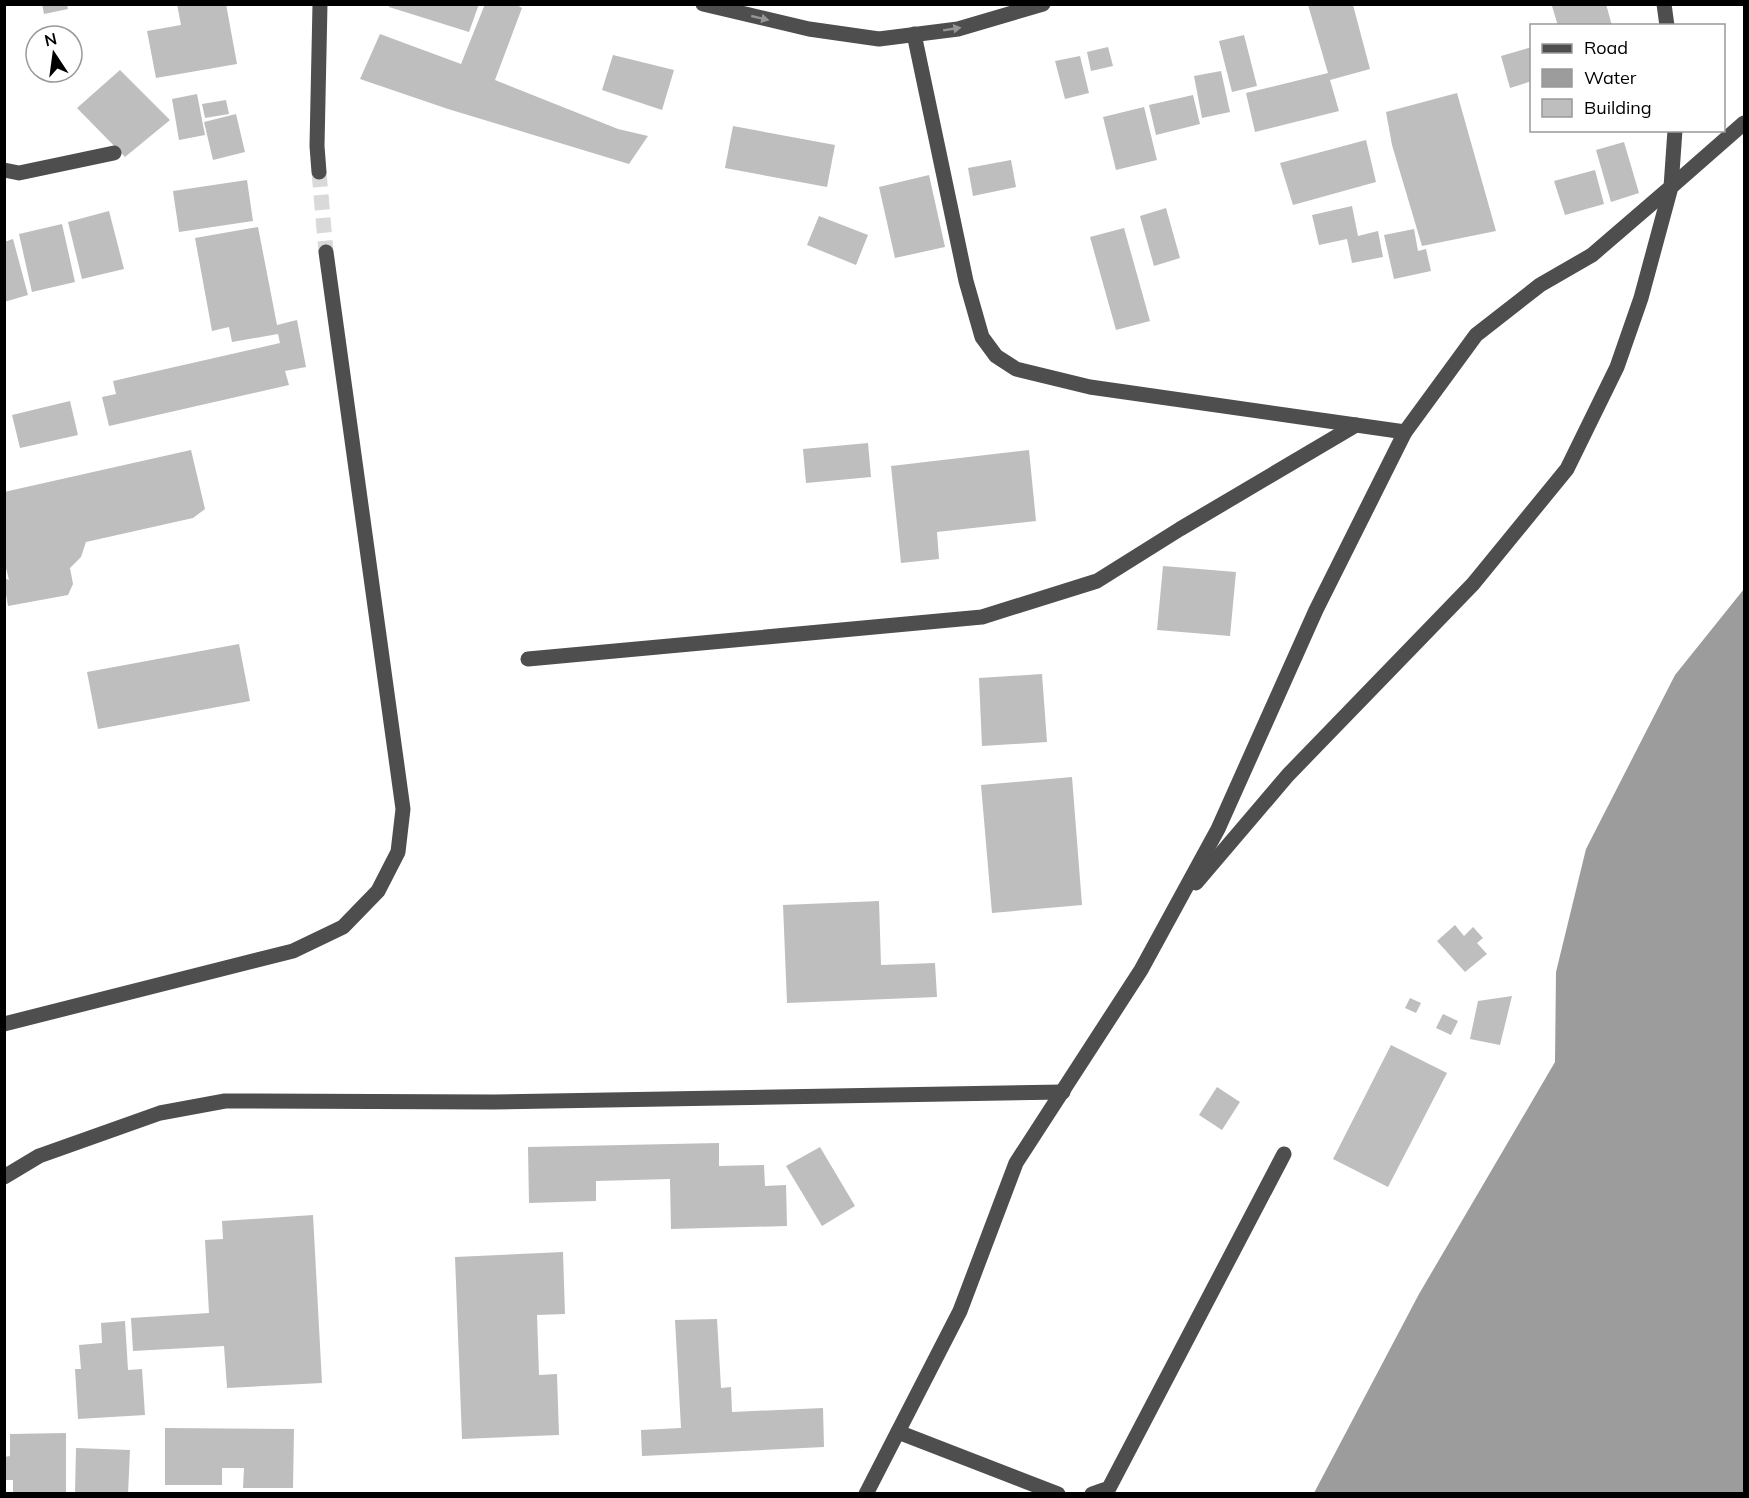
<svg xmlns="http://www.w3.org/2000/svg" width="1749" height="1498" font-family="Mulish,sans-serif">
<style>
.water{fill:#9c9c9c}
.building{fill:#bebebe}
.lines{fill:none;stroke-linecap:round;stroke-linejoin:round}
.minor-tunnel{stroke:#d9d9d9;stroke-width:15;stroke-dasharray:15 8;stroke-linecap:butt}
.minor{stroke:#4e4e4e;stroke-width:15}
.oneway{fill:#959595}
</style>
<rect width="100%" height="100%" fill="#fff"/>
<!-- water -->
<polygon class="water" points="1744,589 1744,1493 1314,1493 1419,1294 1555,1062 1556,972 1586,849 1675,675"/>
<!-- building -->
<g class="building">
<polygon points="42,4 67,4 68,9 44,14"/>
<polygon points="177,4 226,4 237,64 156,78 147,31 181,25"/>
<polygon points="389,4 479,4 469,32 389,7"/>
<polygon points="485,4 515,4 522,8 495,80 618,129 648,136 629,164 448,109 360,79 380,34 461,64"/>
<polygon points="1558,4 1606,4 1612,26 1558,26 1552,6"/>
<polygon points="1308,5 1353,5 1370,69 1330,80 1339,111 1255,132 1246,93 1328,73"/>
<polygon points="1244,35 1257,86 1232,92 1219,41"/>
<polygon points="1108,47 1113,66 1091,71 1087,52"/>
<polygon points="1532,47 1532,81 1510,88 1501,56"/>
<polygon points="613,55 674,70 662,110 602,90"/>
<polygon points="1080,56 1089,93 1065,99 1055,61"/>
<polygon points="120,70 170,120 125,157 77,108"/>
<polygon points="1221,71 1230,112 1202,118 1194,76"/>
<polygon points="1457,93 1496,231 1422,246 1392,145 1386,112"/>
<polygon points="197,94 205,135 179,140 172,99"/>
<polygon points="1193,95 1200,124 1156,135 1149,105"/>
<polygon points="226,100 229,114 205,118 202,104"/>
<polygon points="1144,107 1157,160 1116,170 1103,117"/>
<polygon points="236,114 245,152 213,160 204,122"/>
<polygon points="733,126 835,145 827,187 725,168"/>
<polygon points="1366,140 1376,182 1293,205 1280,163"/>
<polygon points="1624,142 1639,193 1611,202 1596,150"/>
<polygon points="1011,160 1016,187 973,196 968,168"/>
<polygon points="1595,170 1604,204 1565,215 1554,181"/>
<polygon points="929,175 945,247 895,258 879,187"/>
<polygon points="247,180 253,221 179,232 173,191"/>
<polygon points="1352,206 1358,236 1378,231 1383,257 1352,263 1347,239 1319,245 1312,215"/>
<polygon points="1166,208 1180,258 1154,266 1140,216"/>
<polygon points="109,211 124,269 82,279 68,222"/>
<polygon points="819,216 868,235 856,265 807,245"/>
<polygon points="62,224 75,282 32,292 19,234"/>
<polygon points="258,227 277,325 297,320 306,367 285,371 289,385 109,426 102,397 116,394 113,381 280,343 278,334 232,342 229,327 212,331 195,238"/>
<polygon points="1124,228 1150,321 1116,330 1090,237"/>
<polygon points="1414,229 1418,251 1426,249 1431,271 1394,279 1384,235"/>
<polygon points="13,239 28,295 4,302 4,242"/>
<polygon points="70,401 78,435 20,448 12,415"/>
<polygon points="868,443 871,477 806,483 803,449"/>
<polygon points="191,450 205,509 193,518 86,542 81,557 70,568 73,584 68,595 8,606 4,582 4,578 9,580 4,560 4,492"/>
<polygon points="1029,450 1036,521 937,532 939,559 901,563 891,466"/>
<polygon points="1163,566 1236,572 1230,636 1157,630"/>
<polygon points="239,644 250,701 98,729 87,672"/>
<polygon points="1042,674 1047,742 982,746 979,678"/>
<polygon points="1072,777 1082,905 992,913 981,785"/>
<polygon points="879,901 881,965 935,963 937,997 787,1003 783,905"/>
<polygon points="1455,925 1464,936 1473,927 1483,938 1477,943 1487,954 1465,972 1437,941"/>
<polygon points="1512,996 1500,1045 1470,1039 1478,1001"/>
<polygon points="1410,998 1421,1003 1416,1013 1405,1008"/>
<polygon points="1443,1014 1458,1021 1451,1035 1436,1028"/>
<polygon points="1391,1045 1447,1073 1388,1187 1333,1159"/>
<polygon points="1217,1087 1240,1102 1222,1130 1199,1115"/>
<polygon points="719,1143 719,1166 764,1165 765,1186 786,1185 787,1226 671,1229 670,1179 596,1181 596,1201 529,1203 528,1147"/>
<polygon points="820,1147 855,1206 822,1226 786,1166"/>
<polygon points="313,1215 322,1383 227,1388 224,1346 133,1351 131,1318 209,1313 205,1240 223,1239 222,1221"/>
<polygon points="563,1252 565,1314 537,1315 539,1375 557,1374 559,1435 462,1439 455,1257"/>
<polygon points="717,1319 721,1388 731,1387 732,1412 823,1408 824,1447 642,1456 641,1430 681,1428 675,1320"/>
<polygon points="125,1321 128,1370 142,1369 145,1415 78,1419 75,1369 81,1369 79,1345 102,1343 101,1323"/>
<polygon points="165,1428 294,1429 293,1488 243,1488 244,1468 222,1468 222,1485 165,1485"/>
<polygon points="66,1433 66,1494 13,1494 13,1480 4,1480 4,1457 10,1456 10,1434"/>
<polygon points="76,1448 130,1450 128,1494 75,1494"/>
</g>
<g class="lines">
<!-- minor-tunnel -->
<polyline class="minor-tunnel" points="319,172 326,252"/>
<!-- minor -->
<g class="minor">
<polyline points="703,4 809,29 879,39 958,29 1043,4"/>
<polyline points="1664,4 1667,26"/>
<polyline points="914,34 966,281 982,337 996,356 1016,369 1090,387 1405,432"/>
<polyline points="4,170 19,173 114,153"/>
<polyline points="319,172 317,146 320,4"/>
<polyline points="528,659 982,617 1097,581 1180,529 1356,425"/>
<polyline points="1196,883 1288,775 1473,584 1567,469 1617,367 1641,298 1671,187 1744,123"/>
<polyline points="4,1024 293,951 343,927 378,891 398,852 403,809 326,252"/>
<polyline points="4,1177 39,1156 160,1113 225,1101 493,1102 1063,1092"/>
<polyline points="898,1432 1058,1494"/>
<polyline points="866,1494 960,1311 1016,1163 1141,970 1218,829 1316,610 1405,432 1476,335 1540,285 1592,255 1671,187 1675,130"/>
<polyline points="1092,1494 1109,1488 1284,1154"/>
</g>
</g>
<!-- one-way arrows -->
<defs><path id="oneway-solid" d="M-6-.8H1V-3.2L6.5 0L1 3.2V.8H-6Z" transform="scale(1.5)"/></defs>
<g class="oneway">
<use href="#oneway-solid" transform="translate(760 18) rotate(13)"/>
<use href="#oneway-solid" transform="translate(952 29) rotate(-9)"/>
</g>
<!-- border -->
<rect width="1749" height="1498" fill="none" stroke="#000000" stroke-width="12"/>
<!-- legend -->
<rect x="1530" y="24" width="195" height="108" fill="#ffffff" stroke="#999999" stroke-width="1.5"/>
<rect x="1542" y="44" width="30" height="9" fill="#4e4e4e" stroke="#999999" stroke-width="1.5"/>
<text x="1584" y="54" font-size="18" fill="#000000">Road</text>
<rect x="1542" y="69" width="30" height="18" fill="#9c9c9c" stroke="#999999" stroke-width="1.5"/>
<text x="1584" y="84" font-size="18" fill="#000000">Water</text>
<rect x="1542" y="99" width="30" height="18" fill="#bebebe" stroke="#999999" stroke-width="1.5"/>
<text x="1584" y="114" font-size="18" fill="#000000">Building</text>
<!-- north arrow -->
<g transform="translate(54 54) rotate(347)"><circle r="28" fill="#ffffff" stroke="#999999" stroke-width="1.5"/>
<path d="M0-4.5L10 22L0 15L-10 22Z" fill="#000000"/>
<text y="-9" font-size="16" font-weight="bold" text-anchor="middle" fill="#000000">N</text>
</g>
</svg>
